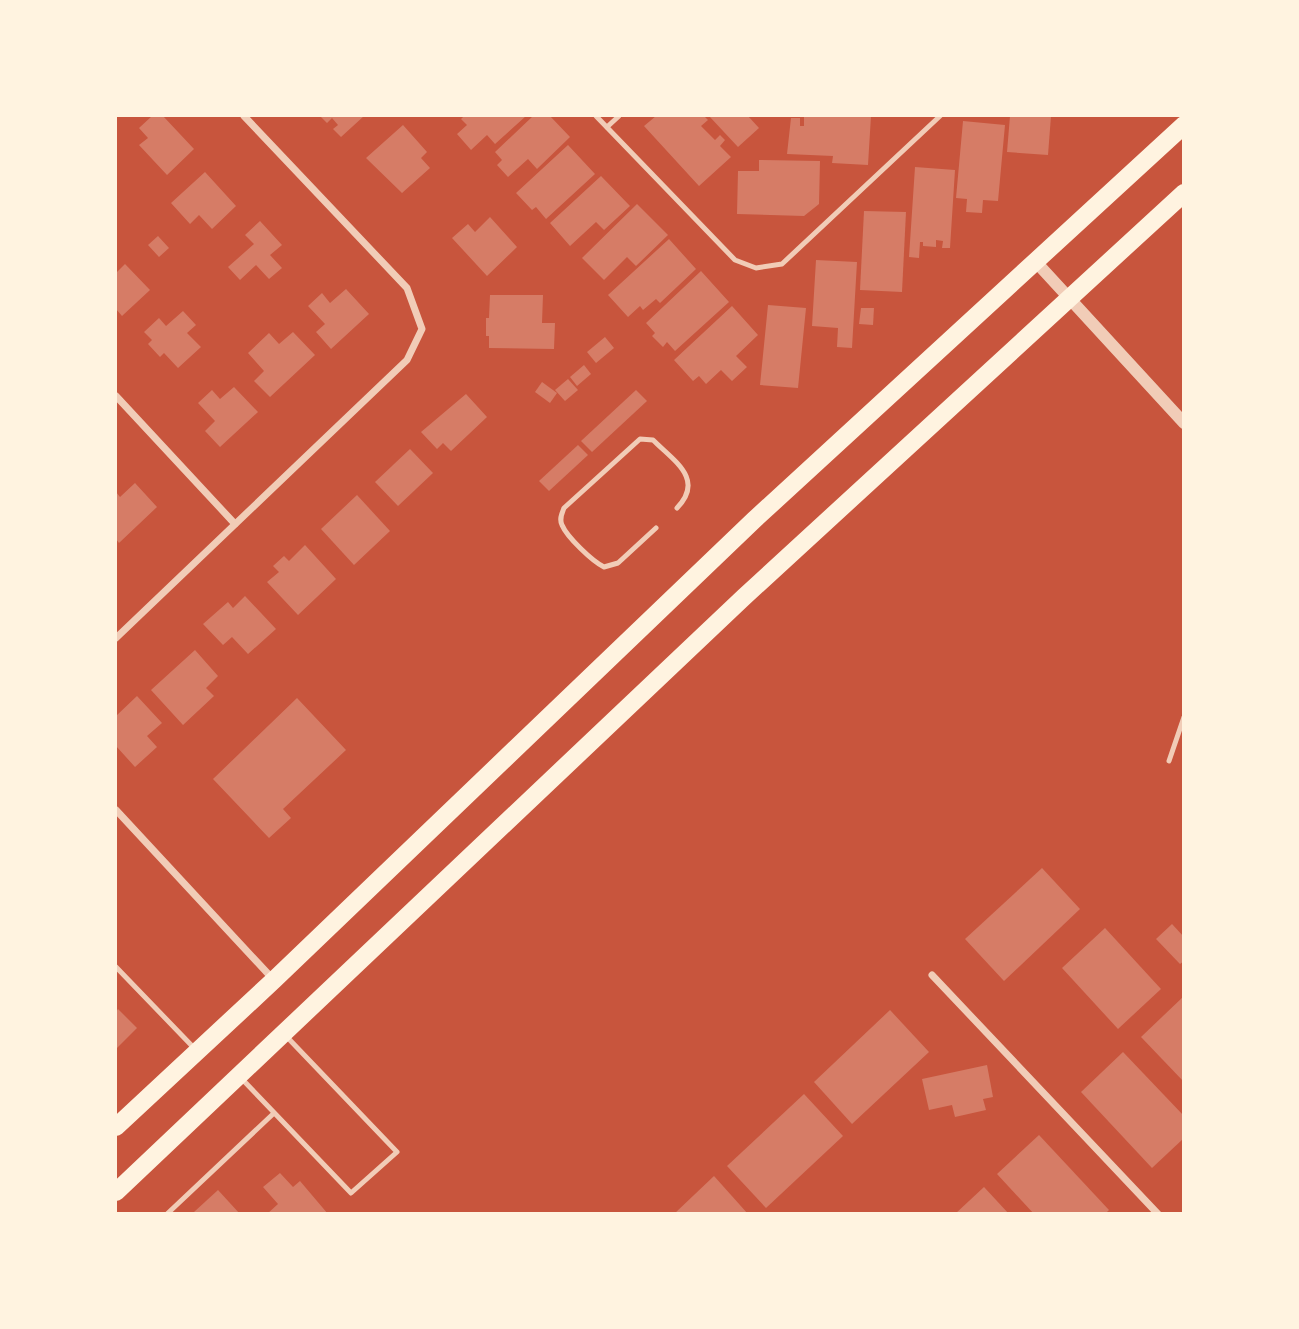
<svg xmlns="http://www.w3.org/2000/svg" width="1299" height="1329" font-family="'Fira Sans',sans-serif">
  <rect width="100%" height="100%" fill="#c8553d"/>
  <g fill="#d67c66">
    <polygon points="152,116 163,116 194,149 167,175 139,145 148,138 139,128"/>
    <polygon points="320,116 364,116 341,137 333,129 338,125 332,118 327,123"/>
    <polygon points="464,116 526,116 495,144 487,135 471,150 457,134 467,125 461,119"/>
    <polygon points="533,116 550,116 570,137 537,169 528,159 508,177 497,165 502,160 495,152"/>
    <polygon points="656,116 704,116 708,120 701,126 715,140 720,135 725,140 720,146 731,157 699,186 644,126"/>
    <polygon points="709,116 748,116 759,128 738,147"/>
    <polygon points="804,116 871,116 868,165 832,163 833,156 787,154 791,118 800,118 800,126 804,126"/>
    <polygon points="1010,116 1051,116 1048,155 1007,152"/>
    <polygon points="963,121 1005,125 998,201 983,200 982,213 966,212 967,199 956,198"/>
    <polygon points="403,125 427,152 421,158 430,168 402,193 366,158"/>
    <polygon points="568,145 595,174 546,219 536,207 532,210 516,193"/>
    <polygon points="759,160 820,161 819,204 804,216 737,214 738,171 759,171"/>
    <polygon points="915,167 955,170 950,248 942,248 943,241 936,240 936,247 923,246 923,242 920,242 919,258 909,257"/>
    <polygon points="205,172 236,206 212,229 199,215 190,224 171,203"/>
    <polygon points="601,176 630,206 604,230 596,222 570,246 550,223"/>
    <polygon points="637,204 668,235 636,266 627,257 604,280 582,258"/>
    <polygon points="864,211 906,212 902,292 860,290"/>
    <polygon points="490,217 517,247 487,276 452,238 468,224 475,232"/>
    <polygon points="260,221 282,245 270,255 282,268 269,279 256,265 240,280 228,267 254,244 245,235"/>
    <polygon points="158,236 169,248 159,257 148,245"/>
    <polygon points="669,239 696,269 660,303 656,299 643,310 640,306 628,317 608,295"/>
    <polygon points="816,260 857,262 852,348 837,347 838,328 812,326"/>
    <polygon points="125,264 150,290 122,316 116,309 116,273"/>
    <polygon points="701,271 729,302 675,351 667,342 663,347 652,336 655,333 646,323"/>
    <polygon points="346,289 369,314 331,349 316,332 325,324 308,306 322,293 330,303"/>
    <polygon points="490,295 543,295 542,323 555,323 554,349 489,348 489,336 486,336 486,318 489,318"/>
    <polygon points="768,305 806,308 798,388 760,385"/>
    <polygon points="732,306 758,335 736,356 747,367 732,381 721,370 706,384 699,376 693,381 674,360"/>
    <polygon points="861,308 874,308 873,325 859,324"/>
    <polygon points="183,311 196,325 187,333 201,347 178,368 164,353 160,357 148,344 152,340 144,332 159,318 166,326"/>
    <polygon points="293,332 315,355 270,397 254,381 264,371 248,353 269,333 279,344"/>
    <polygon points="605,337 614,348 596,363 587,352"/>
    <polygon points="584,365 591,374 577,386 570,377"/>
    <polygon points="568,379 578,390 565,401 555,390"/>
    <polygon points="542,382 557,393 550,403 535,392"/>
    <polygon points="234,387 258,412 220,447 205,431 215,421 198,403 212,390 220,399"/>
    <polygon points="636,390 647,401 592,452 581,441"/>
    <polygon points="466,394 487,417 451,451 443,443 437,449 421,432"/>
    <polygon points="578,445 588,455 549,491 539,481"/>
    <polygon points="410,449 433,473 398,506 375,482"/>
    <polygon points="135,483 157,507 119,543 116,539 116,492 120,497"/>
    <polygon points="357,495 390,531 354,565 321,529"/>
    <polygon points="305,545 336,579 298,615 267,582 279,572 273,566 284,556 289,561"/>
    <polygon points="245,596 276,629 248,654 232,637 223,645 203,624 228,602 233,608"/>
    <polygon points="195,650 218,676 206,688 214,696 183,725 151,690"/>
    <polygon points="137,696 162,723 147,736 157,747 135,767 116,746 116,716"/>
    <polygon points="297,698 346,750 283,809 291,818 269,838 213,779"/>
    <polygon points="1042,868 1080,909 1004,981 965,939"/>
    <polygon points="1172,924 1184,937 1184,961 1180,964 1156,939"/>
    <polygon points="1105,928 1161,989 1118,1029 1062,968"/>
    <polygon points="1184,996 1184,1082 1141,1037"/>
    <polygon points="118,1009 137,1028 116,1049 116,1012"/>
    <polygon points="890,1010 929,1052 852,1124 814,1082"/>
    <polygon points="1123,1052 1184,1116 1184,1138 1152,1168 1081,1092"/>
    <polygon points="987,1065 993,1097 983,1099 986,1110 955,1117 952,1105 929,1110 922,1079"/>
    <polygon points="804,1094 843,1136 766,1208 727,1166"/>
    <polygon points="1039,1135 1109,1210 1105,1214 1034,1214 997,1174"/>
    <polygon points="280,1173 293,1187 300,1181 328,1214 267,1214 278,1204 263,1187"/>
    <polygon points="714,1176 748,1214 674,1214"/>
    <polygon points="984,1187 1009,1214 955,1214"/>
    <polygon points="218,1190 240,1214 196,1214 194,1212"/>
  </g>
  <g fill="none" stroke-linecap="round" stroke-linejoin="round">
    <g stroke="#f1ccb7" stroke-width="5">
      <polyline points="596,116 735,260 756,268 782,264 940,116"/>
      <polyline points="607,127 619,116"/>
      <path d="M 656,528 L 618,563 L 604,567 C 592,561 567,537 562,525 C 559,519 562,513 564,508 L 640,439 L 653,440 C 674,461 705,479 677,508"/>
      <polyline points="1169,761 1184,717"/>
      <polyline points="116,967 195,1049"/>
      <polyline points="241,1078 351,1193 397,1152 286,1036"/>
      <polyline points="167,1214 273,1114"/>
    </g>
    <g stroke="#f1ccb7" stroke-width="7">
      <polyline points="116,396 235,524"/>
      <polyline points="116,638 407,360 422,329 407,288 244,116"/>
      <polyline points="116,810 272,978"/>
      <polyline points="932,975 1158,1214"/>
    </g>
    <polyline stroke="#f1ccb7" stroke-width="12" points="1036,262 1184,423"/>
    <g stroke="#fff3e0" stroke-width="18">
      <polyline points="116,1127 274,980 754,520 1184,125"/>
      <polyline points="116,1192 744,597 1184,193"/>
    </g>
  </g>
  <rect width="1299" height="1329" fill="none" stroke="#fff3e0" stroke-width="234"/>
</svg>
